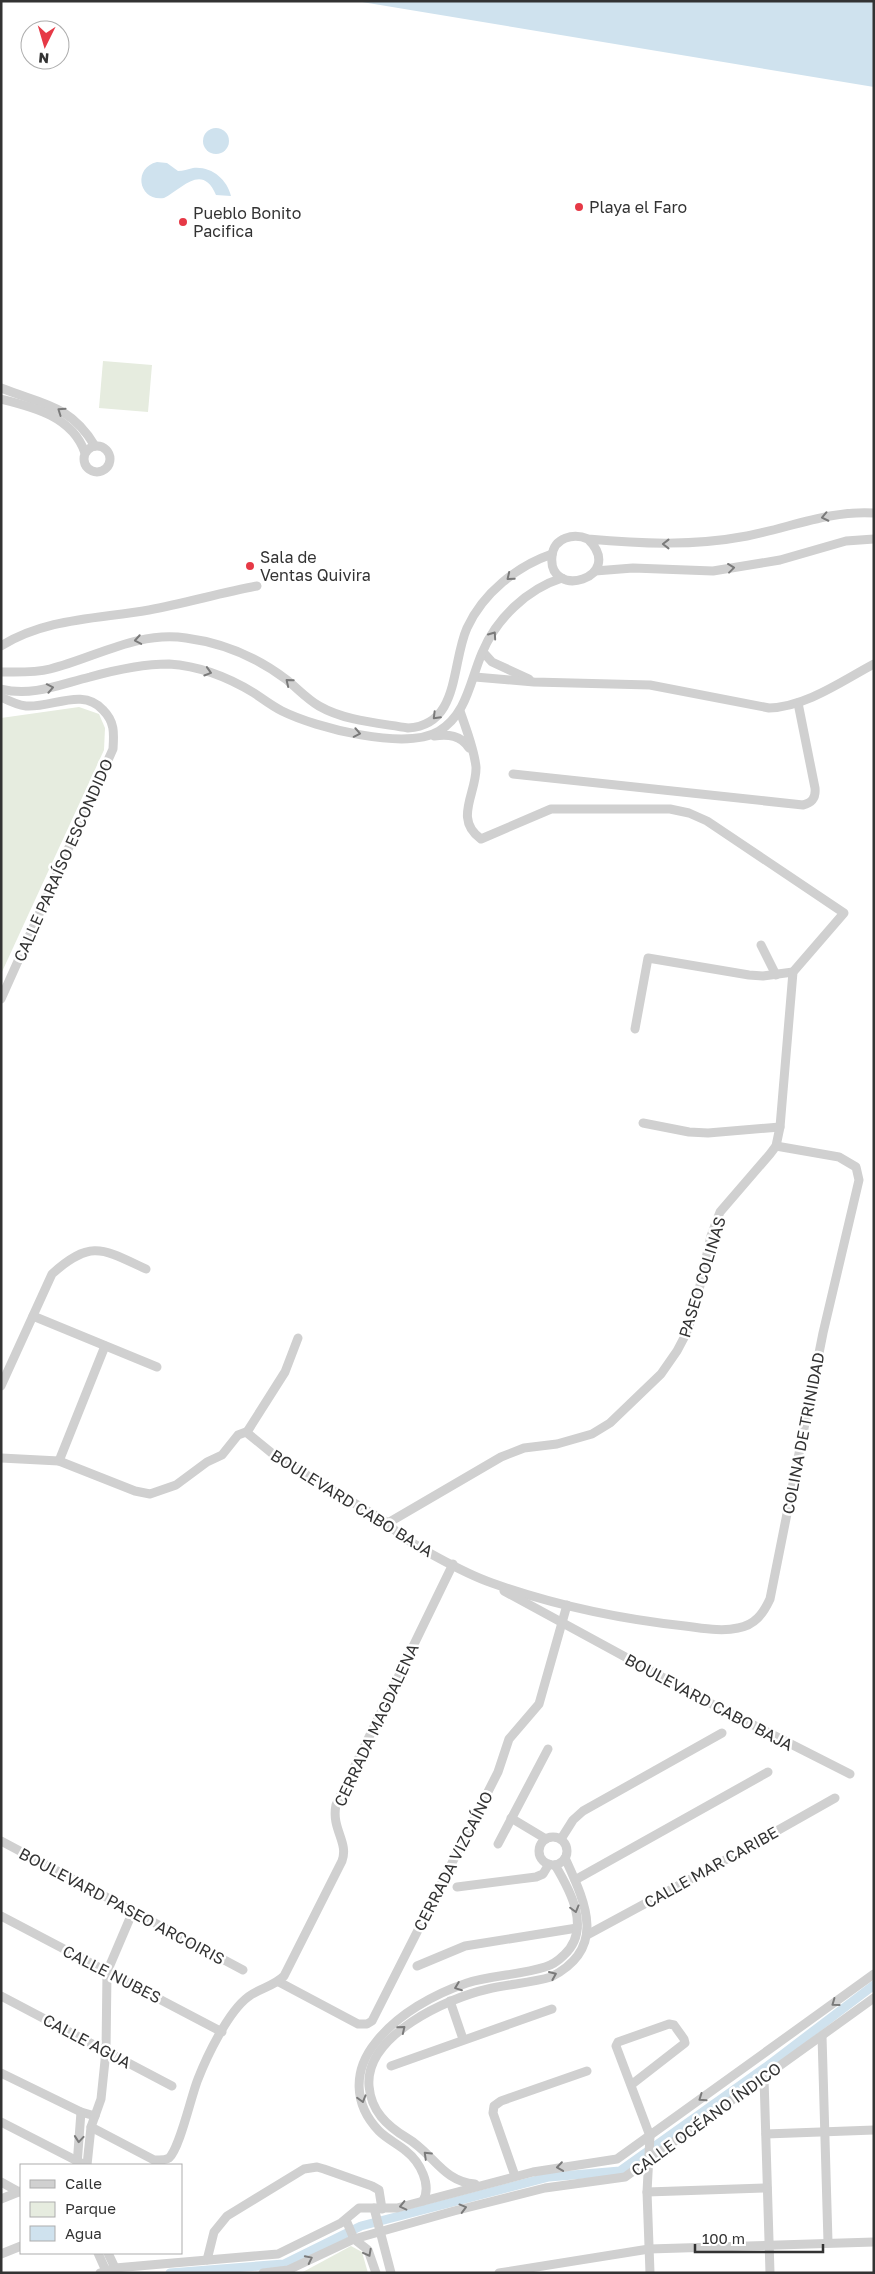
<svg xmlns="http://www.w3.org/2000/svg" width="875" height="2274" font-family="'Golos Text',sans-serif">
  <rect width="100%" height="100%" fill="#fff"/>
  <g fill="#e6ecdf">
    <polygon points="103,361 152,365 148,412 99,408"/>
    <polygon points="79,707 99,714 105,728 104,750 1,974 1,718"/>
    <polygon points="351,2246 362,2252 368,2273 301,2273"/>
  </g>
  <g fill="#cfe2ee">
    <polygon points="356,1 874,1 874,87"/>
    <circle cx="216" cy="141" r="13"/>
    <path d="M 157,162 L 167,163 L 178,171 C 183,171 188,169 193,168 C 211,166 227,179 231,196 L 216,195 C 202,162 181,190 164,198 C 139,202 132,168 157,162 Z"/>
  </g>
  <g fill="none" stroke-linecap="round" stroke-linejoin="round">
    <polyline stroke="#cfe2ee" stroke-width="9" points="170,2273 284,2264 361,2226 549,2177 620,2171 766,2067 874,1985"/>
    <g stroke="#d0d0d0" stroke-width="9">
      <path d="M 1,388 C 41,404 70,404 95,446"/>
      <path d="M 1,399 C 34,407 73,417 85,453"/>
      <circle cx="97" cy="459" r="13"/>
      <path d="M 588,539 C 627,578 547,601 552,556 C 554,537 574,533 588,539 C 642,544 694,546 747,536 C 789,528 830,510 874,513"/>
      <polyline points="595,571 633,568 713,571 780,560 846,541 874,539"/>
      <path d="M 1,646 C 46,618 98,619 149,610 C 185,603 221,593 257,586"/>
      <polyline points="483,652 492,662 529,679"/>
      <path d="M 1,672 C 18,672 34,673 50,669 C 97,657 137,631 186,638 C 224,643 257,657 287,680 C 298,689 307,699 319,706 C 345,721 379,723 408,728 C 460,725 451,664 467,628 C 483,593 517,566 552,554"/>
      <path d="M 475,677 L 534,682 L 650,685 L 769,708 C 806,707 842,681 874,664"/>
      <path d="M 1,689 C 32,697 61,684 90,677 C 115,670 142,664 169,664 C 199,666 228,677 254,693 C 263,699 272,706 282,711 C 316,728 406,751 439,731 C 467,714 470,681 482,653 C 496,619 527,589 562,578"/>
      <path d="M 1,697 C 9,701 17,705 26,706 C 52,708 83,687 103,710 C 115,722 114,733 113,749 L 1,999"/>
      <path d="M 434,736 C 448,734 461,735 469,748"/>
      <path d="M 513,774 L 803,805 C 812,803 816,798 815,788 L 798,703"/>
      <polyline points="761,945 776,975"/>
      <polyline points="635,1029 648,958 749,975 763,976 793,972"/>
      <polyline points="643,1123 689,1132 708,1133 780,1127"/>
      <polyline points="33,1316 157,1367"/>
      <path d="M 1,1386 L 52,1274 C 91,1239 103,1249 146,1269"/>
      <polyline points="247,1432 285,1372 298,1338"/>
      <path d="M 1,1458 L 59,1461 L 135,1491 L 150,1494 L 176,1485 L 207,1462 L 222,1455 L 238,1435 L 246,1432 L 279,1459 L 388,1523 C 401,1541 469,1575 492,1583 C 554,1605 620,1619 685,1626 C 702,1628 721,1632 738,1628 C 755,1625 763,1614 770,1599 L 823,1333 L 859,1180 L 856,1167 L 839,1157 L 776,1146"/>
      <polyline points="59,1461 105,1346"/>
      <path d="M 388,1523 L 501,1457 L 524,1448 L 557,1444 L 592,1434 L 610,1423 L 661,1374 L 677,1351 L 686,1334 L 695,1308 L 711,1236 L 720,1212 L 770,1154 L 776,1146 L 780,1127 L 793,972 L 844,913 L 707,821 L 689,813 L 670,809 L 551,809 L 481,839 C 453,819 477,793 476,767 C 474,748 466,729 460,711"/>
      <polyline points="504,1591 708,1702 850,1774"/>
      <polyline points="511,1818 546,1839"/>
      <circle cx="553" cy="1851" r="14"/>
      <polyline points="561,1839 573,1820 583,1811 722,1733"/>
      <polyline points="1,1841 243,1970"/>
      <polyline points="498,1844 548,1749"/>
      <polyline points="575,1880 768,1772"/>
      <polyline points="457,1887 536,1877 543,1874 549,1864"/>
      <polyline points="1,1916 222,2032"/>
      <polyline points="587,1935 711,1868 835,1798"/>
      <polyline points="417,1966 465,1946 577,1928"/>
      <polyline points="279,1982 358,2024 367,2024 372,2021 498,1772 509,1739 539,1704 567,1605"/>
      <polyline points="1,1996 172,2086"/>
      <polyline points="450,2001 463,2039"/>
      <polyline points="822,2036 828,2242"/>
      <polyline points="391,2066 552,2009"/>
      <polyline points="1,2073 81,2112 95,2116"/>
      <polyline points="764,2078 770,2273"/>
      <polyline points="631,2085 685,2043 684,2039 674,2025 669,2024 618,2042 616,2046 650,2136 647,2192 650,2273"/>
      <polyline points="1,2122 85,2165"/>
      <path d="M 91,2127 L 154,2160 C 159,2160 164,2161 169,2158 C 180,2148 191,2096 198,2079 C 207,2056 228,2012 248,1997 C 259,1988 273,1987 284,1976 L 342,1861 C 349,1842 331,1829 336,1805 L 453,1564"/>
      <polyline points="766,2134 874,2130"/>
      <polyline points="77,2165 81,2112"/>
      <polyline points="87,2165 91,2127 101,2099 106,2051 107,1972 133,1911"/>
      <polyline points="515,2176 493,2113 494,2106 501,2101 587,2071"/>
      <polyline points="1,2182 19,2192"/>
      <path d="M 475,2184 C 443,2182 433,2153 407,2138 C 387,2126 371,2111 369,2086 C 365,2035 448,1998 488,1989 C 509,1984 531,1983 551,1977 C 608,1948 585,1902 565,1858"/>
      <polyline points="647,2192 767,2188"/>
      <polyline points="1,2199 21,2191"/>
      <path d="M 423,2201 C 432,2185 420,2162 406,2151 C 398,2144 387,2139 379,2131 C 353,2104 353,2070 376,2042 C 398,2014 434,1994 467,1983 C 493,1975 520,1975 545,1967 C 552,1965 559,1960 564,1955 C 592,1929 570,1890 555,1865"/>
      <polyline points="374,2208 391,2273"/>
      <polyline points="346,2220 354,2239 368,2250 376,2273"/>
      <polyline points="98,2253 106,2271"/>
      <polyline points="108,2253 115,2268"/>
      <polyline points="1,2254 21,2246"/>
      <polyline points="207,2260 214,2232 227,2216 304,2169 317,2167 324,2169 372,2186 379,2190 382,2209"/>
      <polyline points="100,2273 115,2268 278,2254 341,2223 359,2208 397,2208 533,2172 617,2159 874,1974"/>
      <polyline points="263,2273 288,2270 354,2239 454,2211 545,2188 625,2177 874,1998"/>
      <polyline points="499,2273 649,2249 874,2242"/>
    </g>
  </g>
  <defs><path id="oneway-chevron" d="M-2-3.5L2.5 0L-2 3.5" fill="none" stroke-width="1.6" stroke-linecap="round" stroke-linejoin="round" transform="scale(1.25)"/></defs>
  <g stroke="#7a7a7a">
    <use href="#oneway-chevron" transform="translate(61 411) rotate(-145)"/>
    <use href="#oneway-chevron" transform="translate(825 517) rotate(168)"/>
    <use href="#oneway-chevron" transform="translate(666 544) rotate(180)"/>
    <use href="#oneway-chevron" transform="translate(731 568) rotate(-7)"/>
    <use href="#oneway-chevron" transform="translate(510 577) rotate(141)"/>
    <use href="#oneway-chevron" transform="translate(493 635) rotate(-55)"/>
    <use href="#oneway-chevron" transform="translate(138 640) rotate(170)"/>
    <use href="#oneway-chevron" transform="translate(208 672) rotate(17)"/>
    <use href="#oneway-chevron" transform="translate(289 682) rotate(-141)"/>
    <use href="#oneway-chevron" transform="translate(50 688) rotate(-11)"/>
    <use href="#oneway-chevron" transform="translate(436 716) rotate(135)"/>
    <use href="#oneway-chevron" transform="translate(357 733) rotate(11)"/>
    <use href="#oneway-chevron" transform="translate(575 1909) rotate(75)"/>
    <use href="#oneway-chevron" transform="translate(553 1975) rotate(-23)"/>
    <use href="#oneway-chevron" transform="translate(458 1987) rotate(159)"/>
    <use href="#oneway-chevron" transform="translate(835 2003) rotate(144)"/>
    <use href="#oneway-chevron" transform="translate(402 2029) rotate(-39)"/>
    <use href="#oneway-chevron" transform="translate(702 2098) rotate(145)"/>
    <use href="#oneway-chevron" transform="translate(362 2099) rotate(74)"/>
    <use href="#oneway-chevron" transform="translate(79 2139) rotate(95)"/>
    <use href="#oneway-chevron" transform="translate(427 2155) rotate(-136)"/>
    <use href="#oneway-chevron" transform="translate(560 2167) rotate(172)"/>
    <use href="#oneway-chevron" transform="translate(403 2206) rotate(167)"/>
    <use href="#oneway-chevron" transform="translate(463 2208) rotate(-15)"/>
    <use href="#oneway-chevron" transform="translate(368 2253) rotate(62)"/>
    <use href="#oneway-chevron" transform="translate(309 2259) rotate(-26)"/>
  </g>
  <g fill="#e63946" stroke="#fff" stroke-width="2">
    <circle cx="579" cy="207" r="5"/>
    <circle cx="183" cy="222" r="5"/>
    <circle cx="250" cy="566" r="5"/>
  </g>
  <g text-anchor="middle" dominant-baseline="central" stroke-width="5" stroke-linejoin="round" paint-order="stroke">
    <g font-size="16" fill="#333" stroke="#fff" text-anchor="start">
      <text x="589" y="207">Playa el Faro</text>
      <text x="193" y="213">Pueblo Bonito<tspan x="193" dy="18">Pacifica</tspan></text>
      <text x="260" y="557">Sala de<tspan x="260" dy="18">Ventas Quivira</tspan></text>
    </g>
    <g font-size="16" fill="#333" stroke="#fff">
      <text transform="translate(63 860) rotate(-66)">CALLE PARAÍSO ESCONDIDO</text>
      <text transform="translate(702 1277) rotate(-73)">PASEO COLINAS</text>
      <text transform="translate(803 1433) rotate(-79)">COLINA DE TRINIDAD</text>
      <text transform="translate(352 1503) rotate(32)">BOULEVARD CABO BAJA</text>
      <text transform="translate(709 1702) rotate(28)">BOULEVARD CABO BAJA</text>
      <text transform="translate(376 1725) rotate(-65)">CERRADA MAGDALENA</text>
      <text transform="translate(453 1861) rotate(-63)">CERRADA VIZCAÍNO</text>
      <text transform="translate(711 1867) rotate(-29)">CALLE MAR CARIBE</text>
      <text transform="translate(122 1906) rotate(28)">BOULEVARD PASEO ARCOIRIS</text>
      <text transform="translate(112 1974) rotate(27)">CALLE NUBES</text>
      <text transform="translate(87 2041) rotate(28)">CALLE AGUA</text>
      <text transform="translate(706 2119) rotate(-36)">CALLE OCÉANO ÍNDICO</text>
    </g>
  </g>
  <rect width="875" height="2274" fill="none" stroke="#333333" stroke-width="5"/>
  <rect x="20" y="2164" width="162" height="90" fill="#ffffff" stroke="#adadad"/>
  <rect x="30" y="2180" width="25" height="8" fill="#d0d0d0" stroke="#adadad"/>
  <text x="65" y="2189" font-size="15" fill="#333333">Calle</text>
  <rect x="30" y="2202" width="25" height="15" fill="#e6ecdf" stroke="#adadad"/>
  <text x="65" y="2214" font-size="15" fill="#333333">Parque</text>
  <rect x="30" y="2226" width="25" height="15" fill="#cfe2ee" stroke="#adadad"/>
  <text x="65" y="2239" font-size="15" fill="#333333">Agua</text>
  <g transform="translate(45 45) rotate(185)"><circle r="24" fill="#ffffff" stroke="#adadad"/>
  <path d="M0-4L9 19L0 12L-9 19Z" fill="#e63946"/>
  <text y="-8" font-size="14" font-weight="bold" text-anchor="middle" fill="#333333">N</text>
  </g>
  <path d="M695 2244v8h128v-8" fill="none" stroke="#333333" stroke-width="2.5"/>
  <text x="702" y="2244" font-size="15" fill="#333333" stroke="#ffffff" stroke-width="4" paint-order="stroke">100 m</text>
</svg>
